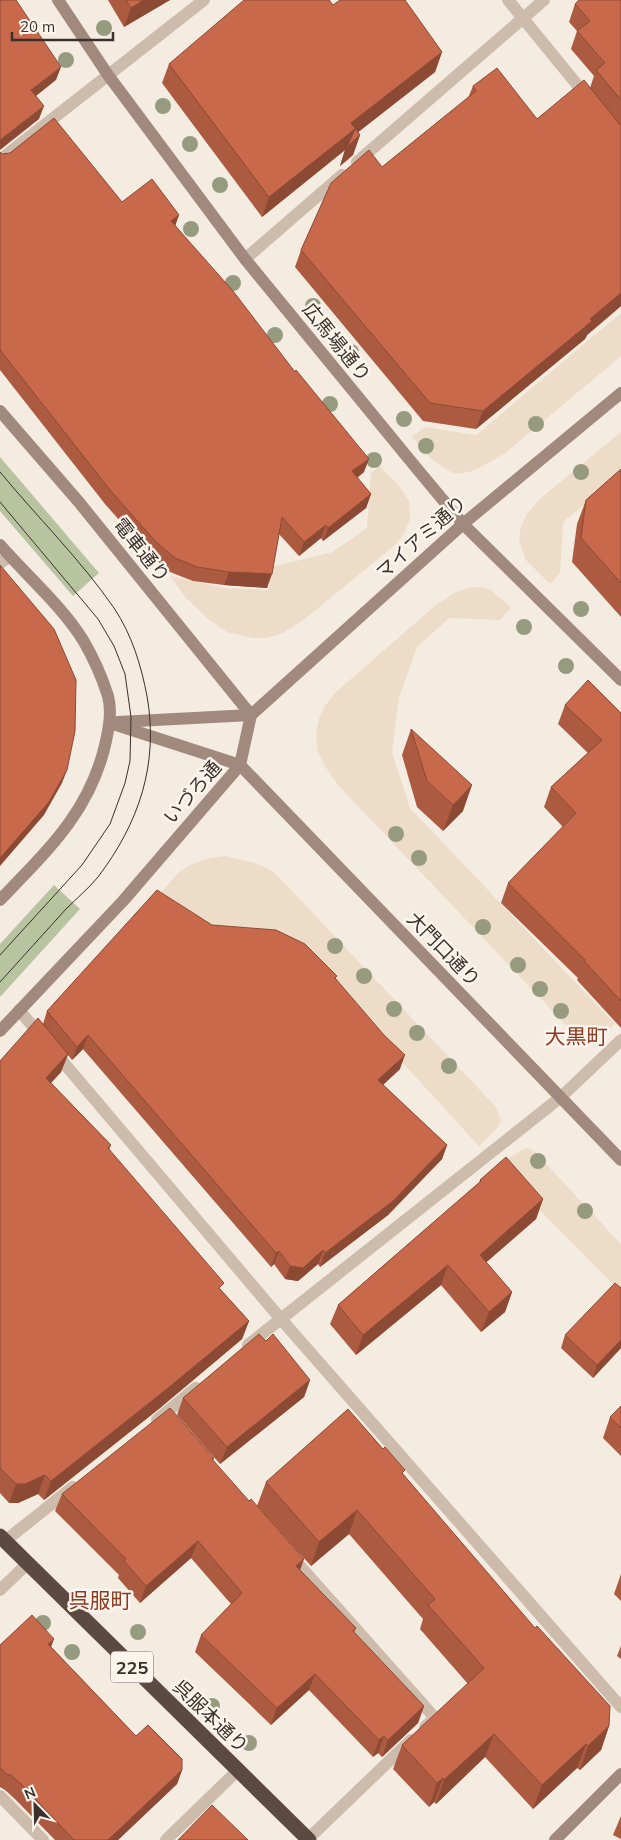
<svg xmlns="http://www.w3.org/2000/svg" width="621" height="1840" font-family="Mulish,'Noto Sans JP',sans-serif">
  <rect width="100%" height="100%" fill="#f4ebe1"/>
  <g fill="#b8c4a0">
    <polygon points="0,457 99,573 73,596 0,511"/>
    <polygon points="54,885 80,909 0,997 0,944"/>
  </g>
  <g fill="#ecdcc8">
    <polygon points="621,313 621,356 504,454 481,467 469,472 454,474 431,459 412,437 425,427 476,435"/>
    <polygon points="621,432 621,474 563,522 560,573 550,584 526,560 519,540 521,526 527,514 541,498"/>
    <polygon points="380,466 400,487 409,501 410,519 403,535 395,545 302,621 283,633 267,638 253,638 227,632 208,619 186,598 170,576 224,588 268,590 272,567 333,552 367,528 371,473"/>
    <polygon points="480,587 491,590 511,608 500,620 449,618 417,647 399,697 392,753 410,808 615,1024 592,1044 583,1043 338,785 325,766 317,750 316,733 319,719 324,707 335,693 437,604 454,593 468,588"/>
    <polygon points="225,856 255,863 274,872 495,1106 501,1120 498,1127 479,1146 303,954 224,934 152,903 179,872 192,864 210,858"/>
    <polygon points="526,1148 534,1151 621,1244 621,1292 498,1168 510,1157"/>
  </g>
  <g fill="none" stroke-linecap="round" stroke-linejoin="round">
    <g stroke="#cdbbac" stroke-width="12">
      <polyline points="508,0 588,98"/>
      <polyline points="0,160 204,0"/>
      <polyline points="357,162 544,0"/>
      <polyline points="245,259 342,175"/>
      <polyline points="0,563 10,556"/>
      <polyline points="19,1010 280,1318 621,1707"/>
      <polyline points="248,1345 561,1097 621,1040"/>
      <polyline points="157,1420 196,1388"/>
      <polyline points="5,1541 73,1487"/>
      <polyline points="291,1556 435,1718 425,1727"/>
      <polyline points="0,1590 27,1564"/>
      <polyline points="0,1796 43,1840"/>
      <polyline points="308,1839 411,1740"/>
      <polyline points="166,1840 238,1770"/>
    </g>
    <g stroke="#a18a7d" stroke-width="12">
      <polyline points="58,0 108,75 245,259 418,470 463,524 621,680"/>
      <polyline points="0,411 78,501 251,715"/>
      <path d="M 0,545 C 27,576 61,605 83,640 C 93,657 102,677 108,696 C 112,711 109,727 106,741 C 91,811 47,851 0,900"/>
      <polyline points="251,715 463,524 621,393"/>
      <polyline points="118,722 251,715"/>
      <polyline points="110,723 240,765 621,1160"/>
      <polyline points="0,1031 123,901 240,765 251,715"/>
      <polyline points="555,1840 621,1774"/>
    </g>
    <polyline stroke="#5c4a42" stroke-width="15" points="0,1536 309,1840"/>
    <g stroke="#3b302b" stroke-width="1">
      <path d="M 0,472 C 38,518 81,560 114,608 C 132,635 141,665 147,696 C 159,764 139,823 98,877 C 89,888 77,898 66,909 C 44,933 22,958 0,982"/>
      <polyline points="0,502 98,619 114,646 125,674 131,717 130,761 125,783 110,824 82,865 0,955"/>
    </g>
  </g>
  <g fill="#969b7f">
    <circle cx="104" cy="28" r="8"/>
    <circle cx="66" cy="60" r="8"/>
    <circle cx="163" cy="106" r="8"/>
    <circle cx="190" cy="144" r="8"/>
    <circle cx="220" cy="185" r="8"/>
    <circle cx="191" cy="229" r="8"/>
    <circle cx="233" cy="283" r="8"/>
    <circle cx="313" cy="306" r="8"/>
    <circle cx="275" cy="335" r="8"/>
    <circle cx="351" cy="352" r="8"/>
    <circle cx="330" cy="404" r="8"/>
    <circle cx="404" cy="419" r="8"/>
    <circle cx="536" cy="424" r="8"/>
    <circle cx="426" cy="446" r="8"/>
    <circle cx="374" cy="460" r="8"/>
    <circle cx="581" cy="472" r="8"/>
    <circle cx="581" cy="609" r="8"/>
    <circle cx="524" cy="627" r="8"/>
    <circle cx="566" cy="666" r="8"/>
    <circle cx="396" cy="834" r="8"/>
    <circle cx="419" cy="858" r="8"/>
    <circle cx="483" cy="927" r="8"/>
    <circle cx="335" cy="946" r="8"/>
    <circle cx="518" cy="965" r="8"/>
    <circle cx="364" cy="976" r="8"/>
    <circle cx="540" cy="989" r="8"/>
    <circle cx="394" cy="1009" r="8"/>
    <circle cx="561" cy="1011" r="8"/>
    <circle cx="417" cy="1033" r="8"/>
    <circle cx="449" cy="1066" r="8"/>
    <circle cx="538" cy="1161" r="8"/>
    <circle cx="585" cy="1211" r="8"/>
    <circle cx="43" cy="1623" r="8"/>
    <circle cx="138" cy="1632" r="8"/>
    <circle cx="72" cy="1652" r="8"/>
    <circle cx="212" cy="1706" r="8"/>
    <circle cx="249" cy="1743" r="8"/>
  </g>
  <g fill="#ac5a40">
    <polygon points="108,0 170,0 124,27"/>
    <polygon points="621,0 621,306 587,335 585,339 476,429 423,421 295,267 301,250 382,167 468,98 473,86 537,119 590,88 594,76 571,49 577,31 569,22 575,4"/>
    <polygon points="333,5 442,52 435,72 358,132 360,135 353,155 340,166 345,150 262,217 162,83 169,64"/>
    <polygon points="0,152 2,154 122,202 179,215 175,225 364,472 357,478 371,494 366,508 323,541 321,538 299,556 279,534 267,588 224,585 193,581 170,572 150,555 105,504 0,370"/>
    <polygon points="621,469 621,617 572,562 577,524 586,500"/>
    <polygon points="565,705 621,713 621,1028 577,980 578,978 501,903 508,883 563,827 544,807 551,787 588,753 558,724"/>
    <polygon points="411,729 463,811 443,831 417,807 402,755"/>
    <polygon points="212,925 336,979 400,1069 383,1085 447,1145 442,1159 388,1215 320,1267 318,1264 298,1281 285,1279 274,1264 271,1267 83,1049 72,1060 68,1055 61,1072 51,1083 111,1145 109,1150 221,1290 249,1321 242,1339 160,1408 44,1500 38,1494 18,1503 9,1503 0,1493 0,1061 43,1024 47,1011"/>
    <polygon points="480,1180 543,1199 536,1219 486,1262 512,1292 505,1312 481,1332 441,1285 356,1355 330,1324 338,1305 479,1183"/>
    <polygon points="621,1288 621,1348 593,1378 561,1348 565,1335"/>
    <polygon points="266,1341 310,1380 304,1397 220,1464 177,1415 183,1398"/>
    <polygon points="621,1406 621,1456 603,1438 610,1417"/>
    <polygon points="214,1458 213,1461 300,1570 356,1628 354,1633 424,1706 418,1723 382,1757 378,1753 373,1757 309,1690 271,1725 195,1652 201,1635 231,1604 191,1558 140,1603 118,1578 119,1575 55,1511 62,1494"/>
    <polygon points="403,1474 609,1726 601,1750 580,1770 577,1768 533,1809 485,1757 436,1804 434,1802 429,1807 393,1769 402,1745 468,1684 420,1629 423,1619 349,1534 311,1566 257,1506 266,1482"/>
    <polygon points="621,1574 621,1601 614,1594"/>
    <polygon points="0,1645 51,1647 136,1736 182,1770 177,1784 118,1840 55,1840 15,1799 5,1790 0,1787"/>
    <polygon points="621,1646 621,1659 617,1656"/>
    <polygon points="621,1816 621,1839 613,1835"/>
  </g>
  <g fill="#8c4a34">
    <polygon points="144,0 170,0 124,27 131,8"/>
    <polygon points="442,52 435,72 352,137 360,135 353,155 340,166 345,150 262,217 269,197 351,123"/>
    <polygon points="61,67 56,80 26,104 31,90"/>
    <polygon points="44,106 39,119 0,150 0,140"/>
    <polygon points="179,215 174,229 171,221"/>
    <polygon points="621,293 621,306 587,335 585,339 476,429 483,411"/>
    <polygon points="369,459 364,472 347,485 352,471"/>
    <polygon points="371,494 366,508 323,541 328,528"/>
    <polygon points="326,525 321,538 299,556 304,542"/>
    <polygon points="229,572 272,574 267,588 224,585"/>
    <polygon points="67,770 62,783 44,815 0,866 0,858"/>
    <polygon points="472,785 463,811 443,831 453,805"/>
    <polygon points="88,1035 83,1049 72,1060 77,1047"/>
    <polygon points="68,1054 61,1072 39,1096 46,1078"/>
    <polygon points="405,1055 400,1069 373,1094 378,1080"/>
    <polygon points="447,1145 442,1159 388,1215 320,1267 325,1253"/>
    <polygon points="543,1199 536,1219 473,1274 480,1255"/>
    <polygon points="323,1250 318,1264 298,1281 285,1279 290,1266"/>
    <polygon points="279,1251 274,1264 271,1267 276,1253"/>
    <polygon points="448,1265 441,1285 356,1355 363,1335"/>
    <polygon points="512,1292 505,1312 481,1332 489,1312"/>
    <polygon points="249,1321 242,1339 160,1408 44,1500 51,1481"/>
    <polygon points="621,1340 621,1348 593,1378 597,1365"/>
    <polygon points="310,1380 304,1397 220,1464 227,1447"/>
    <polygon points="45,1475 38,1494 18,1503 9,1503 16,1484"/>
    <polygon points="357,1510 349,1534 311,1566 319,1542"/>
    <polygon points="198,1541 191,1558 140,1603 146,1586"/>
    <polygon points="304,1559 298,1576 296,1566"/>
    <polygon points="54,1639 49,1653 48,1644"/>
    <polygon points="315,1674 309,1690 271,1725 277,1708"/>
    <polygon points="424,1706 418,1723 382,1757 388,1740"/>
    <polygon points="609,1726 601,1750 580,1770 588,1746"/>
    <polygon points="494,1734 485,1757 436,1804 444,1780"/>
    <polygon points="384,1736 378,1753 373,1757 379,1740"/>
    <polygon points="586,1744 577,1768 533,1809 542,1785"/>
    <polygon points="182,1770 177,1784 118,1840 108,1840"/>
    <polygon points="443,1778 434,1802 429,1807 437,1783"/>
  </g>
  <g fill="#c8694b" stroke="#8c4a34">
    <polygon points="0,0 16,0 61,67 31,90 44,106 0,140"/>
    <polygon points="126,0 144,0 131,8"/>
    <polygon points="244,0 329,0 333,5 340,0 405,0 442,52 351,123 360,135 347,147 355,129 269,197 169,64"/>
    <polygon points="579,0 621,0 621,100 596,70 605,63 577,31 590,21 575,4"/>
    <polygon points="497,68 537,119 584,80 621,126 621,293 590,319 592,321 483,411 430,403 301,250 331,183 369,150 382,167 476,91 473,86"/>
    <polygon points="54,118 122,202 152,179 179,215 171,221 233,291 295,372 296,370 369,459 352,471 371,494 328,528 326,525 304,542 282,517 272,574 229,572 197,567 175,558 155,541 110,490 0,350 0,152 2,154 10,153"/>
    <polygon points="621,469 621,583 581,538 586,500"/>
    <polygon points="0,565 54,629 76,680 75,731 67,770 49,802 0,858"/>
    <polygon points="588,680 621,713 621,1001 584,961 585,960 508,883 576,813 551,787 602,740 565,705"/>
    <polygon points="411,729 472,785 453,805 427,781"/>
    <polygon points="157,890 212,925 276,930 305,944 337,976 335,978 384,1035 405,1055 378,1080 447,1145 393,1201 325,1253 323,1250 303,1268 290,1266 279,1251 276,1253 88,1035 77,1047 47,1011"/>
    <polygon points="38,1018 68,1054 46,1078 111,1145 108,1148 224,1283 219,1288 249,1321 167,1389 51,1481 45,1475 25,1484 16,1484 0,1468 0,1061"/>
    <polygon points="506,1157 543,1199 480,1255 512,1292 489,1312 448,1265 363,1335 338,1305 481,1181 480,1180"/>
    <polygon points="615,1283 621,1288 621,1340 597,1365 565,1335"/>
    <polygon points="259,1334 266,1341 273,1334 310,1380 227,1447 183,1398"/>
    <polygon points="621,1406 621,1428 610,1417"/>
    <polygon points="170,1408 214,1458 212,1459 249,1501 251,1499 304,1559 296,1566 356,1628 353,1631 424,1706 388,1740 384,1736 379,1740 315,1674 277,1708 201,1635 242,1593 198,1541 146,1586 124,1561 126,1559 62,1494"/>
    <polygon points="348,1409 383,1449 385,1447 405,1470 402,1473 535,1628 537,1626 610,1706 609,1726 588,1746 586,1744 542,1785 494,1734 444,1780 443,1778 437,1783 402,1745 484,1668 428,1605 435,1599 357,1510 319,1542 266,1482"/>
    <polygon points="32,1615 54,1639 48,1644 136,1736 148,1725 182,1759 182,1770 108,1840 74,1840 21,1784 11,1775 6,1774 0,1767 0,1645"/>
    <polygon points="212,1805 248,1840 178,1840"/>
  </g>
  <g text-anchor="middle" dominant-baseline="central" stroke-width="5" stroke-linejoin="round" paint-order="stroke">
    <rect fill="#fbf5ee" stroke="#756b66" stroke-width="1" x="111" y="1651.5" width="42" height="31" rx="4"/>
    <g font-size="18" font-weight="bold" fill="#3b302b">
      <text x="132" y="1667">225</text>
    </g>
    <g font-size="19" fill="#3b302b" stroke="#fbf5ee">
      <text transform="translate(337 342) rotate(51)">広馬場通り</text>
      <text transform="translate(421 537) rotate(-42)">マイアミ通り</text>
      <text transform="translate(142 550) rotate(51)">電車通り</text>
      <text transform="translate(192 792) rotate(-49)">いづろ通</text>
      <text transform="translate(444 949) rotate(46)">大門口通り</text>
      <text transform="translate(211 1716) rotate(44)">呉服本通り</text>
    </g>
    <g font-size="21" fill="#8c3b22" stroke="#fbf5ee">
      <text x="576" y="1036">大黒町</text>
      <text x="100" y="1600">呉服町</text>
    </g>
  </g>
  <g transform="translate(35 1805) rotate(337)" stroke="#fbf5ee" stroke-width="4" paint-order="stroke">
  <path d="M0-4L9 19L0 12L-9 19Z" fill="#3b302b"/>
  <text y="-8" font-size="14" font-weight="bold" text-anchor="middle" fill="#3b302b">N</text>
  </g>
  <path d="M12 32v8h101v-8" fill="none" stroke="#3b302b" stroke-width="2.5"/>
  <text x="20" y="32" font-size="15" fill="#3b302b" stroke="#fbf5ee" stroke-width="4" paint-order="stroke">20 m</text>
</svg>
